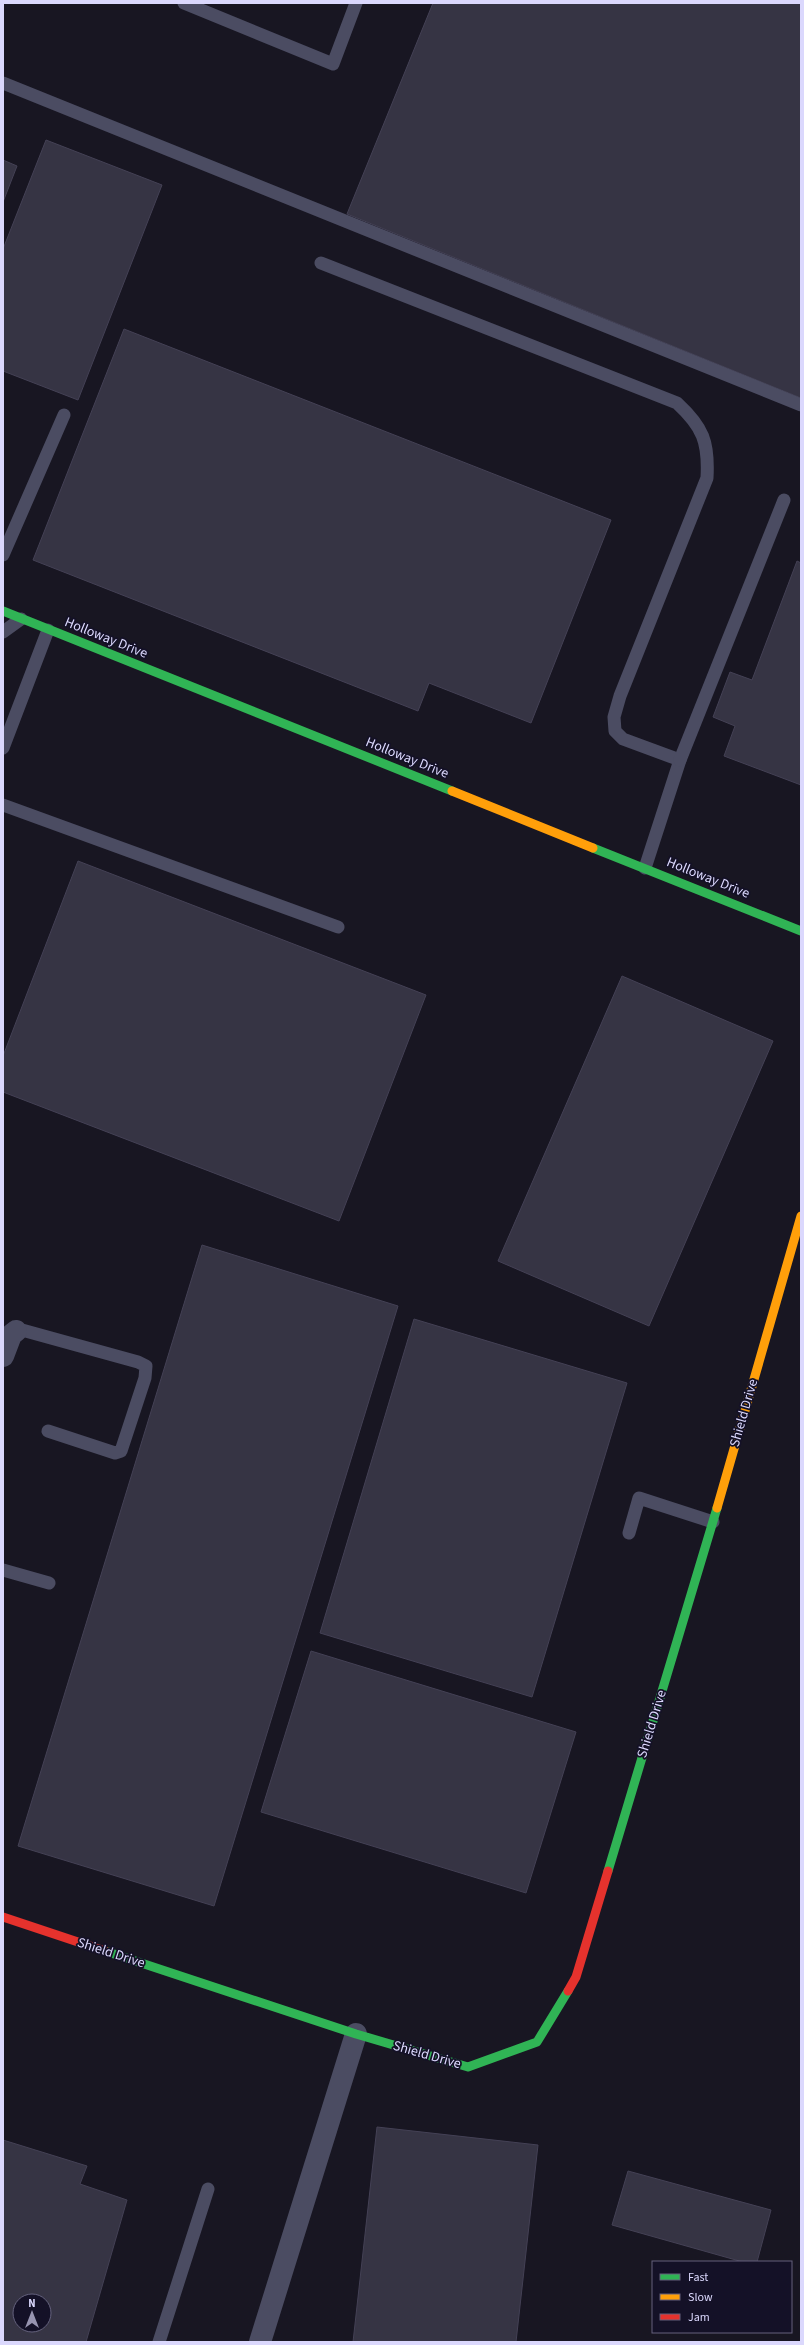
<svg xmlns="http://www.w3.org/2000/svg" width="804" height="2345" font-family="'Source Sans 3',sans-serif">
  <rect width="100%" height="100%" fill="#181622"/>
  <g fill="#363444" stroke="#444155" fill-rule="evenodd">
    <polygon points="433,3 801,3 801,398 347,214"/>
    <polygon points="46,140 162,185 78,400 3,371 3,249"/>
    <polygon points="3,160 17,166 3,202"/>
    <polygon points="124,329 611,520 531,723 429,683 418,711 33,560"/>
    <polygon points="797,561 801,563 801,785 724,756 735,726 713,717 730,672 752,680"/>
    <polygon points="78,861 426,995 339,1221 3,1092 3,1056"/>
    <polygon points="622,976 773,1041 649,1326 498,1261"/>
    <polygon points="202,1245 398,1306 214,1906 18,1846"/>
    <polygon points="414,1319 627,1383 532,1697 320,1633"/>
    <polygon points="311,1651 576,1732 526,1893 261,1812"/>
    <polygon points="377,2127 538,2145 516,2342 353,2342"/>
    <path d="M 3,2140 L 87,2166 L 80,2184 L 127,2200 L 86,2342 L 3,2342 ZM 20,2301 L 44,2301 L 44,2325 L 20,2325 Z"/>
    <polygon points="628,2171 771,2210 757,2262 743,2262 612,2225"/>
  </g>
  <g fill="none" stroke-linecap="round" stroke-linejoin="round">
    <g stroke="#4b4c62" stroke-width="13">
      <polyline points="184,3 333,64 356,3"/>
      <polyline points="3,83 801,405"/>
      <path d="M 321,263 L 677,403 C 703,427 709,442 707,478 L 620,696 L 614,717 L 615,731 L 623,739 L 680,760 L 645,868"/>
      <polyline points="3,555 64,415"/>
      <polyline points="3,632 21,619"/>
      <polyline points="3,748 48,630"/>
      <polyline points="680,760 784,500"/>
      <polyline points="3,805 338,927"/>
      <polyline points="16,1331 22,1330 138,1362 146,1366 145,1378 121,1451 115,1453 48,1431"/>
      <polyline points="629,1533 639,1498 713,1522"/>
      <polyline points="3,1570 49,1583"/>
      <polyline points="159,2342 208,2189"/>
    </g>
    <g stroke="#4b4c62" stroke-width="22">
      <polyline points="3,1356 11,1335 16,1331"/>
      <polyline points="260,2342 356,2034"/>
    </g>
    <g stroke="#30b455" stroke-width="9">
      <polyline points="3,611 452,791"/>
      <polyline points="593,848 801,931"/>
      <polyline points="608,1871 717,1508"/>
      <polyline points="105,1951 356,2034 468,2067 537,2042 568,1991"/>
    </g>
    <g stroke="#ff9f0a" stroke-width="9">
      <polyline points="452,791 593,848"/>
      <polyline points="717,1508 801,1216"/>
    </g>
    <g stroke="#e5322d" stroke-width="9">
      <polyline points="3,1917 105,1951"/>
      <polyline points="568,1991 576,1977 608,1871"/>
    </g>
  </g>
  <g text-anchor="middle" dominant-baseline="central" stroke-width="3.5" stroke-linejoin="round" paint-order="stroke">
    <g font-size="14" fill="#dbd8fd" stroke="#141127">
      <text transform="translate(106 638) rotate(22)">Holloway Drive</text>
      <text transform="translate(407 758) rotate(22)">Holloway Drive</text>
      <text transform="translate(708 878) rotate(22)">Holloway Drive</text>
      <text transform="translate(744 1413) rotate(-74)">Shield Drive</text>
      <text transform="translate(652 1724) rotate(-73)">Shield Drive</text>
      <text transform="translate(111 1953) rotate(18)">Shield Drive</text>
      <text transform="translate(427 2055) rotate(16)">Shield Drive</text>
    </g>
  </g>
  <rect width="804" height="2345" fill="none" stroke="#dbd8fd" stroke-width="8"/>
  <rect x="652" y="2261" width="140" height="72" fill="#141127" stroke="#64617d"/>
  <rect x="660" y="2274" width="20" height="6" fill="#30b455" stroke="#64617d"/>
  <text x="688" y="2281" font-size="12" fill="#dbd8fd">Fast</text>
  <rect x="660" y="2294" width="20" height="6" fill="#ff9f0a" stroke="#64617d"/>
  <text x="688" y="2301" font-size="12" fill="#dbd8fd">Slow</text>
  <rect x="660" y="2314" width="20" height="6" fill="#e5322d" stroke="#64617d"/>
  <text x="688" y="2321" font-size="12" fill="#dbd8fd">Jam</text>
  <g transform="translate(32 2313)"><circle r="19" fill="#141127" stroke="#64617d"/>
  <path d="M0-3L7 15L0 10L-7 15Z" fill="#9794b0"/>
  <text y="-6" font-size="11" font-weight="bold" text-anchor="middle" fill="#dbd8fd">N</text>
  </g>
</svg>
